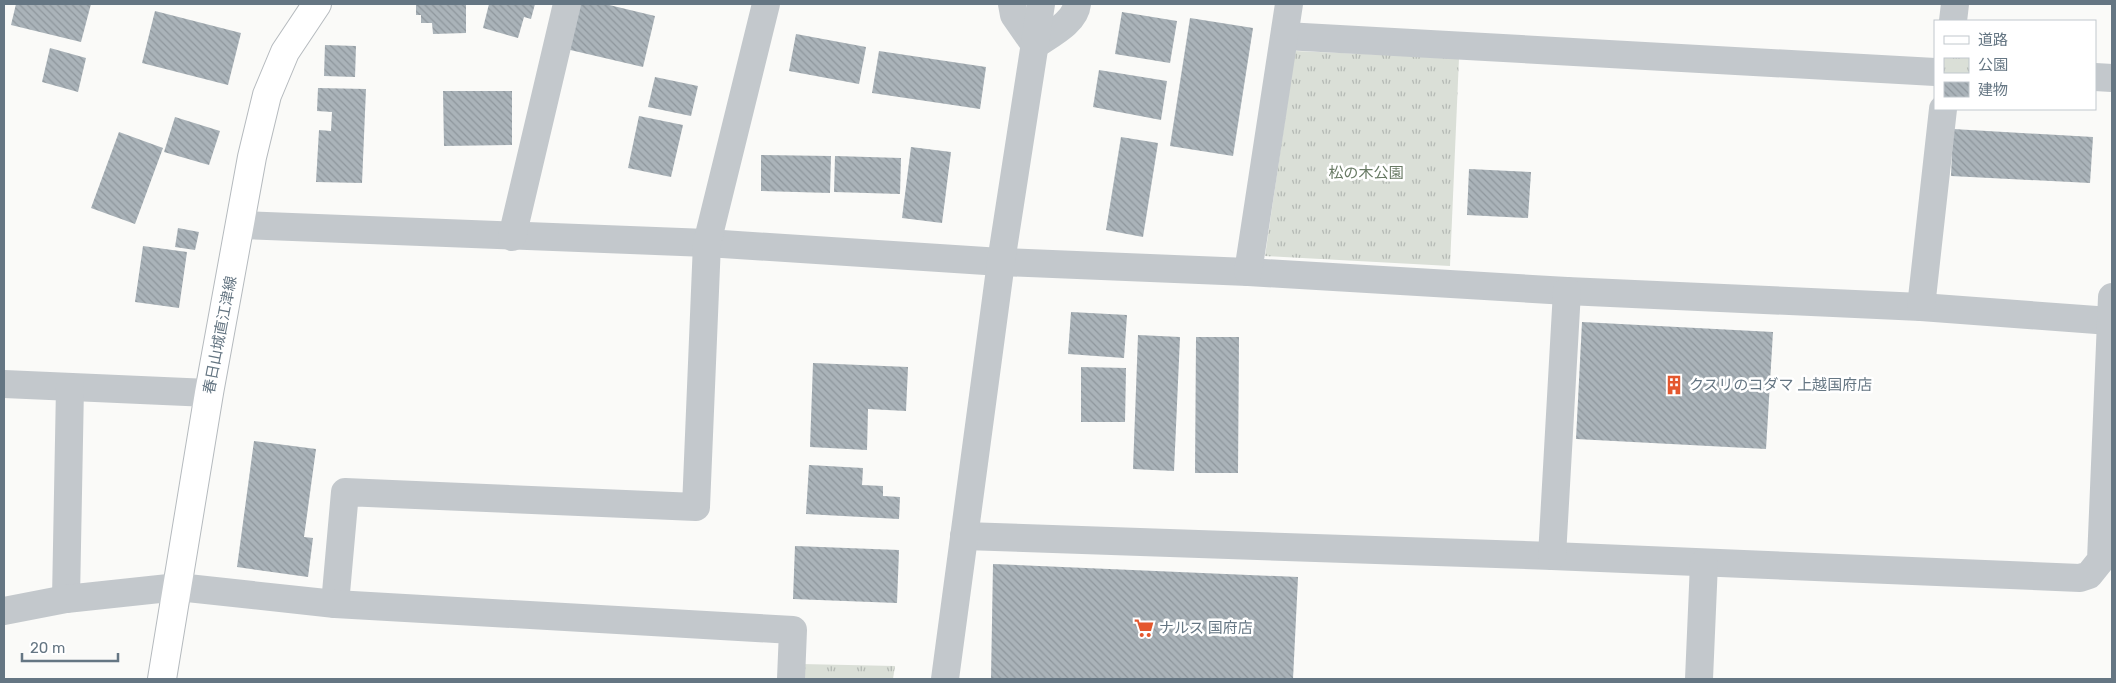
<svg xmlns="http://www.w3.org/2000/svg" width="2116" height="683" font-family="Rubik,'Noto Sans JP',sans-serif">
  <defs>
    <pattern id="park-tufts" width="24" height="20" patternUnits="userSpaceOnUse" patternTransform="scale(1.25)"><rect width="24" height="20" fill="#dadfd7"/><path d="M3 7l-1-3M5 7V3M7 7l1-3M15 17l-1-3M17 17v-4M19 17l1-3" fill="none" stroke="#b4b9b4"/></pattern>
    <pattern id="building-back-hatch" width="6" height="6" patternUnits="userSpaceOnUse" patternTransform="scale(1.25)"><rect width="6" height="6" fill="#aab3b9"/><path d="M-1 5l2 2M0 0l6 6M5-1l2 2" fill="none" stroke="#8e969c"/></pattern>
  </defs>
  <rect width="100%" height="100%" fill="#fafaf8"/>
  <g fill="url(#park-tufts)">
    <polygon points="1295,51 1459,58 1450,266 1265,256"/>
    <polygon points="801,664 895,666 893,679 800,679"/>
  </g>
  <g fill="url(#building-back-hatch)">
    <polygon points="16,4 91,4 81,42 11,25"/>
    <polygon points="416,4 466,4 466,33 433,34 432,23 421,23 421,15 416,15"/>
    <polygon points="489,4 535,4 531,19 524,17 518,38 483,28"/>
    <polygon points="577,4 605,4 655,16 643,67 566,49"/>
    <polygon points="155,11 241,33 228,85 142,63"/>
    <polygon points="1122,12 1177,21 1170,63 1115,54"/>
    <polygon points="1190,18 1253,28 1233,156 1170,146"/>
    <polygon points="796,34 866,47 859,84 789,71"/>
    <polygon points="325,45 356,46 355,77 324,76"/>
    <polygon points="50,48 86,58 78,92 42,82"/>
    <polygon points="879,51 986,67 980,109 872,93"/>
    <polygon points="1099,70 1167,81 1161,120 1093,107"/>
    <polygon points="655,77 698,86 691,116 648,107"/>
    <polygon points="318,88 366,89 362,183 316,182 319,130 331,131 332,112 317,111"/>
    <polygon points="443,91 512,91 512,145 444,146"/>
    <polygon points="639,116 683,125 671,177 628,168"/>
    <polygon points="175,117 220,131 209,165 164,152"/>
    <polygon points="1953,129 2093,137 2090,183 1951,176"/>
    <polygon points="119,132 163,148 135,224 91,208"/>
    <polygon points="1121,137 1158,143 1143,237 1106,230"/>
    <polygon points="911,147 951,152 942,223 902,218"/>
    <polygon points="761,155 831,156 830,193 761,191"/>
    <polygon points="835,156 901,158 900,194 834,192"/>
    <polygon points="1469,169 1531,172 1528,218 1467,215"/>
    <polygon points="178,228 199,232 195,250 175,247"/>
    <polygon points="143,246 187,252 179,308 135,302"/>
    <polygon points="1071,312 1127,315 1124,358 1068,354"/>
    <polygon points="1582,322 1773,332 1766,449 1576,439"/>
    <polygon points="1138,335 1180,337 1174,471 1133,469"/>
    <polygon points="1196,337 1239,337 1238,473 1195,473"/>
    <polygon points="813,363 908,367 906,411 868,409 867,450 810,447"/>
    <polygon points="1081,367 1126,368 1125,422 1081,422"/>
    <polygon points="254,441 316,449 304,537 313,538 308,577 237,567"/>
    <polygon points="809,465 863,468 862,485 883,486 883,496 900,497 899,519 806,514"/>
    <polygon points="795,546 899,550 897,603 793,599"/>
    <polygon points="993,564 1298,577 1293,679 991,679"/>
  </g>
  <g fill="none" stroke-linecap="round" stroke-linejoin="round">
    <defs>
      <polyline id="major" points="162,679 209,393 252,157 267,95 285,52 317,4"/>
    </defs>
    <use href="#major" stroke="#b5babe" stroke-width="30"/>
    <g stroke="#c3c8cc" stroke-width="28">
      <polyline points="1012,4 1014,15 1035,45"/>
      <polyline points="1953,21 1955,4"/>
      <polyline points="1285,36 1935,72"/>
      <path d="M 1035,45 C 1049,35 1075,23 1077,4"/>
      <polyline points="2095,77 2112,78"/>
      <polyline points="241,225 707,243 1001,262 1248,272 1567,291 1921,307 2110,321"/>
      <polyline points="512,237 567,4"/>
      <polyline points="1248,272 1289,4"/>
      <polyline points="1921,307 1943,109"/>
      <polyline points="4,384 209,393"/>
      <polyline points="964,536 1552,556 2080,578 2089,575 2101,560 2112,297"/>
      <polyline points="1552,556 1567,291"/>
      <polyline points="66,599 70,387"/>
      <polyline points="335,604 345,492 696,507 707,243 766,4"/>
      <polyline points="4,611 66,599 178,587 335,604 793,630 791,679"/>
      <polyline points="945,679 1001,262 1041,4"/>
      <polyline points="1699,679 1704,563"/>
    </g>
    <use href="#major" stroke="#fff" stroke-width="28"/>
  </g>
  <defs>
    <symbol id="building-bare" viewBox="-9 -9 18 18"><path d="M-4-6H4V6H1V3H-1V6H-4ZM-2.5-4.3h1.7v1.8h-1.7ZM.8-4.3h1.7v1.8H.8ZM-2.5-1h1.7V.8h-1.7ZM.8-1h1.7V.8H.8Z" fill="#e4572e" stroke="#fff" stroke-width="2.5" paint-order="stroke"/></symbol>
    <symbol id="supermarket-bare" viewBox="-9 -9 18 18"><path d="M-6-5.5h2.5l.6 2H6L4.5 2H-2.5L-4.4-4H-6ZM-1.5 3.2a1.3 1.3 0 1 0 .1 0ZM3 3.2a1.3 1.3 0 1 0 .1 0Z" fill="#e4572e" stroke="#fff" stroke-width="2.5" paint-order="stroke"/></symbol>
  </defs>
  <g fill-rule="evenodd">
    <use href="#building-bare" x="1660" y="371" width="28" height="28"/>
    <use href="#supermarket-bare" x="1130" y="614" width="28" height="28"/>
  </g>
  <g text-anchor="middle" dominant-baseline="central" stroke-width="5" stroke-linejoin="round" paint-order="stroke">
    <g font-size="15" fill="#687a64" stroke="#fff">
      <text x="1366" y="173">松の木公園</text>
    </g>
    <g font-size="15" fill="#657683" stroke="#fff">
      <text transform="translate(220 335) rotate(-79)">春日山城直江津線</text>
    </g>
    <g font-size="15" fill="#657683" stroke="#fff" text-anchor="start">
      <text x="1689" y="385">クスリのコダマ 上越国府店</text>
      <text x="1159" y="628">ナルス 国府店</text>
    </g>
  </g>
  <rect width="2116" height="683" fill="none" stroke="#657683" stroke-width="10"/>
  <rect x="1934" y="20" width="162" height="90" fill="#ffffff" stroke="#c1c8cd"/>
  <rect x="1944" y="36" width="25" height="8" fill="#ffffff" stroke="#c1c8cd"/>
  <text x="1978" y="45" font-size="15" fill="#657683">道路</text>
  <rect x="1944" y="58" width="25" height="15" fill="url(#park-tufts)" stroke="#c1c8cd"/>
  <text x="1978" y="70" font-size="15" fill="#657683">公園</text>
  <rect x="1944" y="82" width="25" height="15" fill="url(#building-back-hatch)" stroke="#c1c8cd"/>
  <text x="1978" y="95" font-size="15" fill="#657683">建物</text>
  <path d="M22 653v8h96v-8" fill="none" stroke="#657683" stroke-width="2.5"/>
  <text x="30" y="653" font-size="15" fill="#657683" stroke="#ffffff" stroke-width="4" paint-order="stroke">20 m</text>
</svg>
